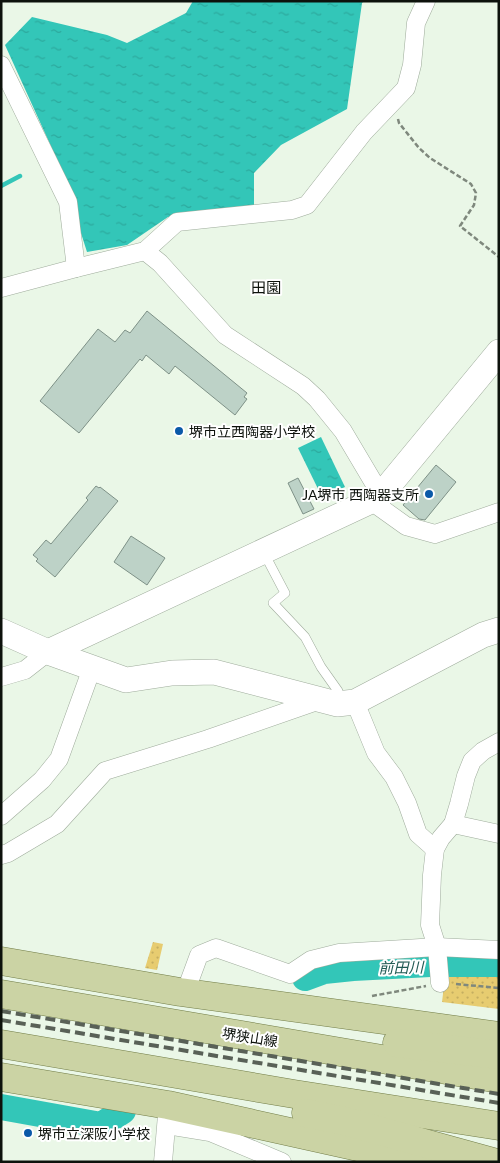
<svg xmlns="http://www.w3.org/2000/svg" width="500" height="1163" font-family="Lato,'Noto Sans JP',sans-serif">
  <defs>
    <pattern id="park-dots" width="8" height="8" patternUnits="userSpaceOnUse" patternTransform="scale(1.25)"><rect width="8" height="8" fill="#e7cc70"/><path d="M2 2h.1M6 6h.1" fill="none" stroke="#c5ae60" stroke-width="1.8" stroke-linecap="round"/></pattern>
    <pattern id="water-ripples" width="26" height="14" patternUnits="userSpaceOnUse" patternTransform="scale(1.25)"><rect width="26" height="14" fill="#33c6b8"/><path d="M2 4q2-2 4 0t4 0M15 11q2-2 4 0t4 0" fill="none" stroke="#2ca99d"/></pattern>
  </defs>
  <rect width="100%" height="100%" fill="#eaf7e7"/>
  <g fill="url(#park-dots)">
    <polygon points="153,942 163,944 157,970 145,968"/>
    <polygon points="446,969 499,972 499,1009 442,1002"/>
  </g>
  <g fill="url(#water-ripples)">
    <polygon points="193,1 364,1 362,3 347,109 281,145 254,173 254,206 168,217 127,245 87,252 59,164 5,45 32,17 107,35 127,43 186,13"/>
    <polygon points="321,437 345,487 322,497 298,448"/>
  </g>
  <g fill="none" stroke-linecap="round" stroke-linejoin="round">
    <polyline stroke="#33c6b8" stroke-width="4.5" points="1,186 20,176"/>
    <g stroke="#33c6b8" stroke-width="26">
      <polyline points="305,978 324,971 353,968 430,964 499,964"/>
      <polyline points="1,1107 101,1125 123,1111"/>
    </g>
  </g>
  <g fill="#bdd2c7" stroke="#7e9187">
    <polygon points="147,311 247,393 244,397 247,399 235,415 175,366 169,374 146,355 142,361 140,359 79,433 40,401 98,329 115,342 125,330 130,333"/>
    <polygon points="436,465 456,482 425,520 419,519 403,505"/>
    <polygon points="298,478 314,509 303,514 288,483"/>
    <polygon points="96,486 99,488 100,487 118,501 55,577 36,561 38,559 33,555 46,540 51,544 88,500 86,498"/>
    <polygon points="131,536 165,558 147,585 114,562"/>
  </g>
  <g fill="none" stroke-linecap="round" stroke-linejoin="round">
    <defs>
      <polyline id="lane" points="264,553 285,593 273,603 305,637 321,667 338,691 337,703"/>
      <g id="street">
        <polyline points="1,65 68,202 76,268"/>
        <polyline points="145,251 160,263 225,335 303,386 317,399 343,431 381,495"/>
        <polyline points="1,288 76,268 145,251 177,222 292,210 307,205 364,132 406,88 412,65 416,23 426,1"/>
        <polyline points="371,501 406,526 435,534 499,512"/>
        <polyline points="1,677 25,670 48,652"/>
        <polyline points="355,702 376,753 394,777 407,803 418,834 435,849"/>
        <polyline points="1,816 42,780 59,759 92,668"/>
        <polyline points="453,824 499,834"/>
        <polyline points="1,855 8,853 57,824 105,771 208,739 320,700"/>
        <polyline points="440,983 437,947 430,925 432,875 435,849 441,838 453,824 459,804 466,776 472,761 483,751 499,742"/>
        <polyline points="185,993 199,955 216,948 290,974 311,960 339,953 437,947 499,950"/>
        <polyline points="167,1125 210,1132 282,1162"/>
        <polyline points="163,1162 167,1115"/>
      </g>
      <g id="secondary">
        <polyline points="1,631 48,652 126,680 172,673 214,672 337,704 355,702 483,635 499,630"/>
        <polyline points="48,652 371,501 381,495 499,352"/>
      </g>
      <g id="primary">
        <polyline points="1,961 180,992 499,1036"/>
        <polyline points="1,994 499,1079"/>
        <polyline points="397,1043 499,1055"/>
        <polyline points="1,1044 294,1094 499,1126"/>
        <polyline points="1,1077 168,1105 426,1162"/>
        <polyline points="306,1113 344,1121 493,1162"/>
      </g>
    </defs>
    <use href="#lane" stroke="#9fac9c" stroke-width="10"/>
    <use href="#street" stroke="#9fac9c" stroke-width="19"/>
    <use href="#secondary" stroke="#9fac9c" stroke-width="26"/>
    <use href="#primary" stroke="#727d48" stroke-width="29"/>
    <g stroke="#7f887d" stroke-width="2.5" stroke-dasharray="5 2.5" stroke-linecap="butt">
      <polyline points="398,119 399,123 419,148 430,158 471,184 476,193 474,205 460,226 499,257"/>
      <polyline points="456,984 499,988"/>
      <polyline points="372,996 426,986"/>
    </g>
    <use href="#lane" stroke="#fff" stroke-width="9"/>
    <use href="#street" stroke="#fff" stroke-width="18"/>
    <use href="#secondary" stroke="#fff" stroke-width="25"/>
    <use href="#primary" stroke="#cbd3a4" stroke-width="28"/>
    <g stroke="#596157" stroke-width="4" stroke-dasharray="10 5" stroke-linecap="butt">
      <polyline points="1,1011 499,1094"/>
      <polyline points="1,1020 499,1103"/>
    </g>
  </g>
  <g fill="#0a59a8" stroke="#fff" stroke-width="2">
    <circle cx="179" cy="431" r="5"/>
    <circle cx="429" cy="494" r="5"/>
    <circle cx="28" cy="1133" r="5"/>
  </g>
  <g text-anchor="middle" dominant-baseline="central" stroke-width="4" stroke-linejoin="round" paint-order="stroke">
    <g font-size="14" fill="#0d120c" stroke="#fff" text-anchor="start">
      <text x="189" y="431">堺市立西陶器小学校</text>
      <text x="419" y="494" text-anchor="end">JA堺市 西陶器支所</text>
      <text x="38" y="1133">堺市立深阪小学校</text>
    </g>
    <g font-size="14" fill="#0d120c" stroke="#fff">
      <text transform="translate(250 1037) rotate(9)">堺狭山線</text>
    </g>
    <g font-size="15" fill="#0d120c" stroke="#fff">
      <text x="266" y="287">田園</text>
    </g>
    <g font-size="15" font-style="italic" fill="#215a54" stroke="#fff">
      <text transform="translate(401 967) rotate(-1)">前田川</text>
    </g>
  </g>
  <rect width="500" height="1163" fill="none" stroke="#0d120c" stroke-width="5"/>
</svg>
